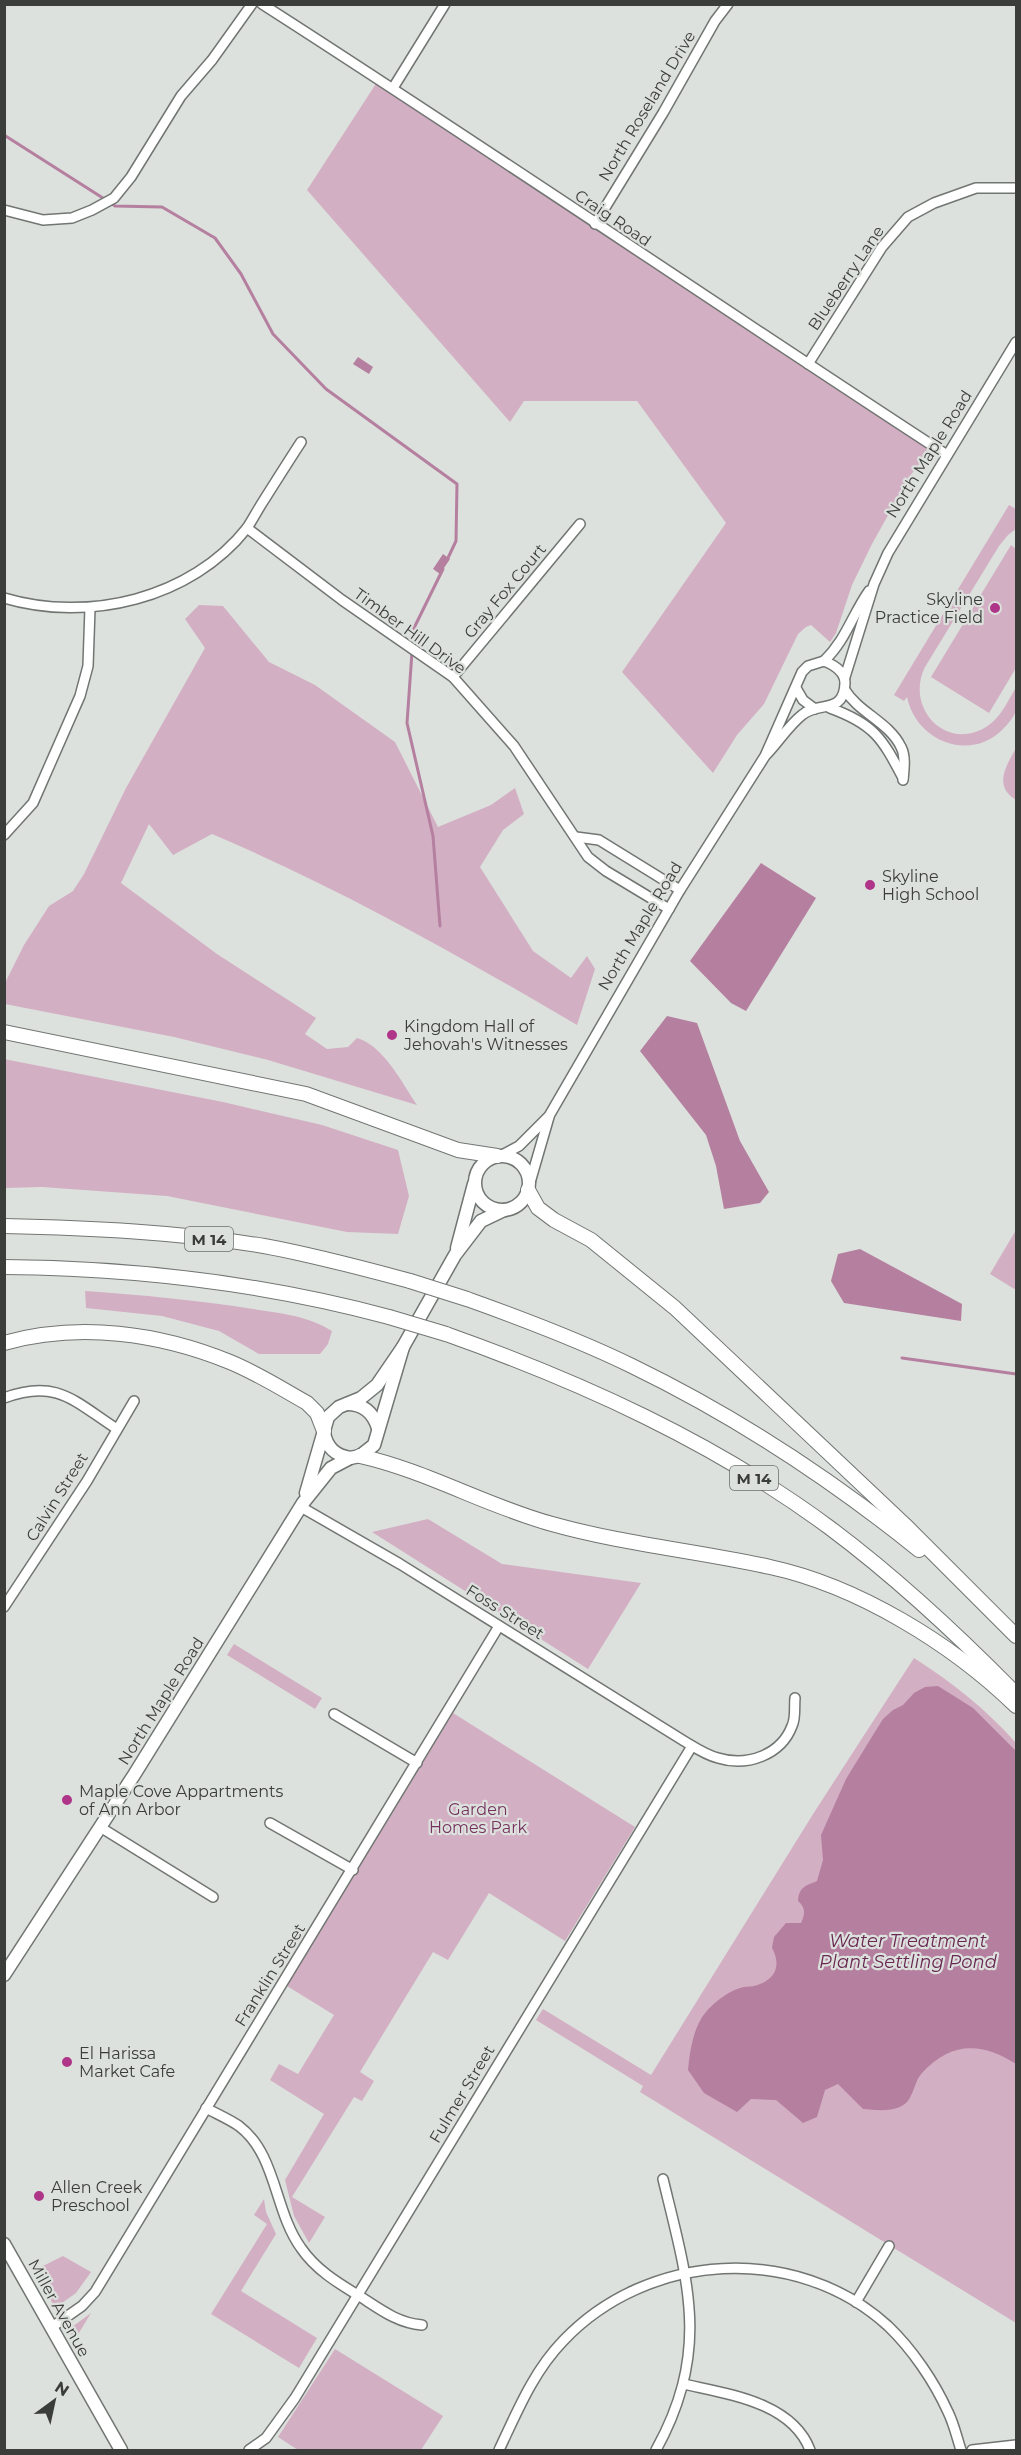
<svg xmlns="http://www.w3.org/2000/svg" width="1021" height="2455" font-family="Montserrat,sans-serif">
  <rect width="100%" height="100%" fill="#dce1dd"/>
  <g fill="#d3afc3">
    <polygon points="379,79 933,446 910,476 872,544 852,585 836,633 830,642 811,625 806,627 798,634 764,704 737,735 713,773 622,672 726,523 637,401 524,401 510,422 307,190"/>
    <path d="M 1009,505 L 1016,509 L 1016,529 L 1008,535 L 999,546 L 925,667 C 905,707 945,752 986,727 C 1000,719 1008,701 1016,687 C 1017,693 1018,703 1016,710 C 1015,716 1008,724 1003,729 C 970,763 916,741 907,697 L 904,701 L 894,695 Z"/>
    <polygon points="1011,545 1016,549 1016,668 989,713 931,677"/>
    <path d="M 199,605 L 223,606 L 269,662 L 315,685 L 395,742 L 438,827 L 491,805 L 515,788 L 524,814 L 503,830 L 480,867 L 533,951 L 571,978 L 587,956 L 595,969 L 577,1025 C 458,955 339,888 212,834 L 173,855 L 149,824 L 121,883 L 217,954 L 316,1018 L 305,1034 L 327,1049 L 348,1047 L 357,1038 C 384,1046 402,1083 417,1105 L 268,1060 L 174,1037 L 5,1004 L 5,983 L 24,945 L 49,906 L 73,891 L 84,874 L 126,788 L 205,648 L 185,619 Z"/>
    <path d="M 1016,748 L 1016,800 C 993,786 1006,766 1016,748 Z"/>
    <polygon points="4,1059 223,1102 322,1125 398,1150 409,1196 398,1234 347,1232 167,1196 42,1187 5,1188"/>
    <polygon points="1016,1230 1016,1290 990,1274"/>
    <path d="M 85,1291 C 141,1295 197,1300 253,1309 C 280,1313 309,1316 332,1331 L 328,1344 L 320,1354 L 259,1354 L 219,1331 L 162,1316 L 86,1308 Z"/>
    <polygon points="428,1519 502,1564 641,1583 588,1669 372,1532"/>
    <polygon points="234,1644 322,1698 315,1709 227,1655"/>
    <path d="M 914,1658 C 953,1683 986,1709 1016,1743 L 1016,2323 L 640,2092 L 643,2086 L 536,2020 L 543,2009 L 651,2075 L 815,1811 Z"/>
    <polygon points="453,1713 635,1827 565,1941 489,1893 448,1960 433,1952 360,2072 374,2081 362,2101 354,2097 292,2197 325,2217 309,2243 294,2216 285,2180 324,2114 270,2080 279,2064 298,2074 334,2015 287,1986"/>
    <polygon points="264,2199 266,2212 276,2234 241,2291 317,2338 299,2368 211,2314 267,2224 254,2215"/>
    <polygon points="63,2256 91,2272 76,2293 55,2308 35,2270"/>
    <polygon points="91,2313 74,2341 68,2330"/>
    <polygon points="335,2349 443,2416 421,2450 298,2450 278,2437"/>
  </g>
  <g fill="#b57f9f">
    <polygon points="358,357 373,367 369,374 353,364"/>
    <polygon points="443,554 450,559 440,574 433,569"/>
    <polygon points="761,863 816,898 746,1011 731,1003 690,961"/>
    <polygon points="667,1016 697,1023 740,1141 769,1192 760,1203 724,1209 716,1166 706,1135 640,1051"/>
    <polygon points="860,1249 962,1304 961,1321 844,1303 831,1281 838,1254"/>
    <path d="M 938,1686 L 973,1708 L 1016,1751 L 1016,2064 C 982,2042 951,2041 922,2073 C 915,2080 914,2094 907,2102 C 896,2113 877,2110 863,2109 L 838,2084 L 825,2090 L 817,2117 L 803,2123 L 776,2100 L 751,2099 L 737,2112 L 704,2093 L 688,2070 C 690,2051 693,2027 706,2012 C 713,2003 729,1991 740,1988 C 745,1986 750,1987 754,1986 C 775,1981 782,1966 772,1948 L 774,1937 L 786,1923 L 801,1923 C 805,1914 806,1908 798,1901 C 799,1887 805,1886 817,1881 L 823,1860 L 821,1835 L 846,1779 L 873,1735 L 883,1719 L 893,1710 L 903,1705 L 914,1693 L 925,1687 Z"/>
  </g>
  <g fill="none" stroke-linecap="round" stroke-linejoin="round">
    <g stroke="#b57f9f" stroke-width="3">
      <polyline points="4,135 106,200"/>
      <polyline points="111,203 115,206 162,207 215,238 241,274 273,334 326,389 457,484 456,541 447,560"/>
      <polyline points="412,645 414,628 443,569"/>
      <polyline points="412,652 407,723 433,836 440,926"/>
      <polyline points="902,1358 1016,1374"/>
    </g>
    <defs>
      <g id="minor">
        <path d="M 262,4 C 493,152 718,306 947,455"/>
        <polyline points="393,88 445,4"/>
        <polyline points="4,210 43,220 72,218 92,210 114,198 131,177 181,96 212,60 252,4"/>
        <polyline points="595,224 663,113 715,21 728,4"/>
        <polyline points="808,364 882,247 908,217 934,203 976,188 1016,188"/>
        <polyline points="247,528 342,600 453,677 514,746 588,857 606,871 669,909"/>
        <path d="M 4,598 C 88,623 191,599 247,528 C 253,519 258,509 264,500 C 276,481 288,462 301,442"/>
        <path d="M 824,661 C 846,640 852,615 869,591"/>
        <polyline points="453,677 580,524"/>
        <polyline points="845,677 874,584 888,553 1016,342"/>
        <polyline points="796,688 803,700 815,709"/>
        <path d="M 845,690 C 859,713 889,722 901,747 C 906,756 904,770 903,780"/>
        <path d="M 830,708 C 874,724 882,738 903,778"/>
        <polyline points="4,835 33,803 80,696 88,666 90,608"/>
        <polyline points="576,837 599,840 680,890"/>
        <path d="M 502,1155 L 519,1146 L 549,1116 L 680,890 L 765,756 L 802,672 L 808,666 L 824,661 C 834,665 845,671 845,683 C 844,715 818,701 802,715 C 788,726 778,743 765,756"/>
        <polyline points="529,1186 549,1117"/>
        <path d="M 4,1398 C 57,1378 75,1402 117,1429"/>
        <path d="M 301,1507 L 400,1564 L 684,1741 C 694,1747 706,1755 718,1758 C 747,1767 781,1755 792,1726 C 796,1718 794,1707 795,1698"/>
        <polyline points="4,1607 87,1481 134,1401"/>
        <polyline points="334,1714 417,1763"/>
        <polyline points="270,1823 353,1870"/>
        <polyline points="100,1827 213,1897"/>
        <path d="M 206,2108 C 217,2114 229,2119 239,2126 C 277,2155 274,2211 301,2248 C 316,2270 338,2283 361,2297 C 381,2310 398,2323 422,2325"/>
        <polyline points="856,2302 889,2246"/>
        <polyline points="52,2327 82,2306 95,2292 499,1626"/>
        <path d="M 684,2384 C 727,2394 792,2402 810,2450"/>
        <polyline points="249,2450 266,2438 295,2398 692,1746"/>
        <path d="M 499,2450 C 517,2412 533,2372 563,2341 C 647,2252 796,2242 888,2326 C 912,2349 934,2381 948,2412 C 954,2424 957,2438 961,2450"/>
        <path d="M 656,2450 C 711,2351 688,2282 663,2179"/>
        <polyline points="972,2450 1016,2445"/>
      </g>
      <g id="major">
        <circle cx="502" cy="1183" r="27"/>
        <polyline points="457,1248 474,1184"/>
        <path d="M 347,1404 C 363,1404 373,1412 378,1428"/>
        <path d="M 324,1433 C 327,1448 335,1455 350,1458"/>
        <polyline points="306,1493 328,1417 339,1407 361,1398 377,1385 403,1347 455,1255 481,1221 504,1210"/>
        <polyline points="4,1975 134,1775 303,1503 331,1468 350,1458 360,1456 374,1445 403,1347"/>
        <polyline points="4,2244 121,2450"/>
      </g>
      <g id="highway">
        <polyline points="4,1032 306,1094 458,1150 497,1156"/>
        <polyline points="528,1190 538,1208 554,1220 591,1240 675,1308 905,1525 1016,1636"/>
        <path d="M 4,1226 C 91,1228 178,1232 264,1246 C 313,1255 362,1268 410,1281"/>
        <path d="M 4,1267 C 135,1268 262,1283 389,1317"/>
        <path d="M 467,1299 C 523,1319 579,1340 632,1366 C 735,1416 831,1479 919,1550"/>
        <path d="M 446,1334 C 581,1382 714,1442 830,1528 C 897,1578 958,1635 1016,1694"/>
        <path d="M 4,1343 C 79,1322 159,1333 230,1362 C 257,1373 282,1389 307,1403 L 317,1413 L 324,1431"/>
        <path d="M 360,1456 C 427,1471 486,1506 552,1524 C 623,1544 698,1551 770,1567 C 858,1586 952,1644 1016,1706"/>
      </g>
    </defs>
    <use href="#minor" stroke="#727673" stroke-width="12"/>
    <use href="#major" stroke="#727673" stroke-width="15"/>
    <use href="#highway" stroke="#727673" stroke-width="16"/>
    <use href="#minor" stroke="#fff" stroke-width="9"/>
    <use href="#major" stroke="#fff" stroke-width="12"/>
    <use href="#highway" stroke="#fff" stroke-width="14"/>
    <defs>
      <g id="highway-bridge">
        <polyline points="410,1281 467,1299"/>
        <polyline points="389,1317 446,1334"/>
      </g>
    </defs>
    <use href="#highway-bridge" stroke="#727673" stroke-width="16" stroke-linecap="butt"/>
    <use href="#highway-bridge" stroke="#fff" stroke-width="14"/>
  </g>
  <g fill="#af3588" stroke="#dce1dd" stroke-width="2">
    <circle cx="995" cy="608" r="6"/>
    <circle cx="870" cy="885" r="6"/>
    <circle cx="392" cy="1035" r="6"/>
    <circle cx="67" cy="1800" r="6"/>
    <circle cx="67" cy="2062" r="6"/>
    <circle cx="39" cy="2196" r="6"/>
  </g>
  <g text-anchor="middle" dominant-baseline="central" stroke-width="4.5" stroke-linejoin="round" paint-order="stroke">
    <g fill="#dce1dd" stroke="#6b6e6c" stroke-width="1.5">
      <rect x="185" y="1227" width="48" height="24" rx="4.5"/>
      <rect x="730" y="1466" width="48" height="24" rx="4.5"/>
    </g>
    <g font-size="15" font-weight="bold" fill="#3b3d3b">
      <text x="209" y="1239">M 14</text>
      <text x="754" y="1478">M 14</text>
    </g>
    <g font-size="16" fill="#3b3d3b" stroke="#dce1dd">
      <text transform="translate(647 106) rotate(-59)">North Roseland Drive</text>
      <text transform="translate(613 218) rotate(34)">Craig Road</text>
      <text transform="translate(846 278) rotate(-56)">Blueberry Lane</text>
      <text transform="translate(929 454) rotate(-58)">North Maple Road</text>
      <text transform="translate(505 591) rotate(-50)">Gray Fox Court</text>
      <text transform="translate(410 631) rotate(36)">Timber Hill Drive</text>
      <text transform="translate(640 926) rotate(-59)">North Maple Road</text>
      <text transform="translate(57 1497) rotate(-58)">Calvin Street</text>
      <text transform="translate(505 1612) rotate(32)">Foss Street</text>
      <text transform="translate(161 1701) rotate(-58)">North Maple Road</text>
      <text transform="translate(270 1975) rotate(-58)">Franklin Street</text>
      <text transform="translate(462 2094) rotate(-59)">Fulmer Street</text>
      <text transform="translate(59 2308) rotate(61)">Miller Avenue</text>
    </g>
    <g font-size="16" fill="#3b3d3b" stroke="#dce1dd" text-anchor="start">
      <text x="983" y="599" text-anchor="end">Skyline<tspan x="983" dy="18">Practice Field</tspan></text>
      <text x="882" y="876">Skyline<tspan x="882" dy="18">High School</tspan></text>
      <text x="404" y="1026">Kingdom Hall of<tspan x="404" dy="18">Jehovah's Witnesses</tspan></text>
      <text x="79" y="1791">Maple Cove Appartments<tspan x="79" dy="18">of Ann Arbor</tspan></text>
      <text x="79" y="2053">El Harissa<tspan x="79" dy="18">Market Cafe</tspan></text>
      <text x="51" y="2187">Allen Creek<tspan x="51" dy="18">Preschool</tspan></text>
    </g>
    <g font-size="16" fill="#76335e" stroke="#dce1dd">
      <text x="478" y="1809">Garden<tspan x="478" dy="18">Homes Park</tspan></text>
    </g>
    <g font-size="18" font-style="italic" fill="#692752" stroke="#dce1dd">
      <text x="908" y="1941">Water Treatment<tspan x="908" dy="21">Plant Settling Pond</tspan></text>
    </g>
  </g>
  <rect width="1021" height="2455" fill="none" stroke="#3b3d3b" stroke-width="12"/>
  <g transform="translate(54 2401) rotate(33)" stroke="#dce1dd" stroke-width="4.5" paint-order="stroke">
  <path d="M0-4.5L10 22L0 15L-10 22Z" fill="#3b3d3b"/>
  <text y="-9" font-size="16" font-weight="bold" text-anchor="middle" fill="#3b3d3b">N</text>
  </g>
</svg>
